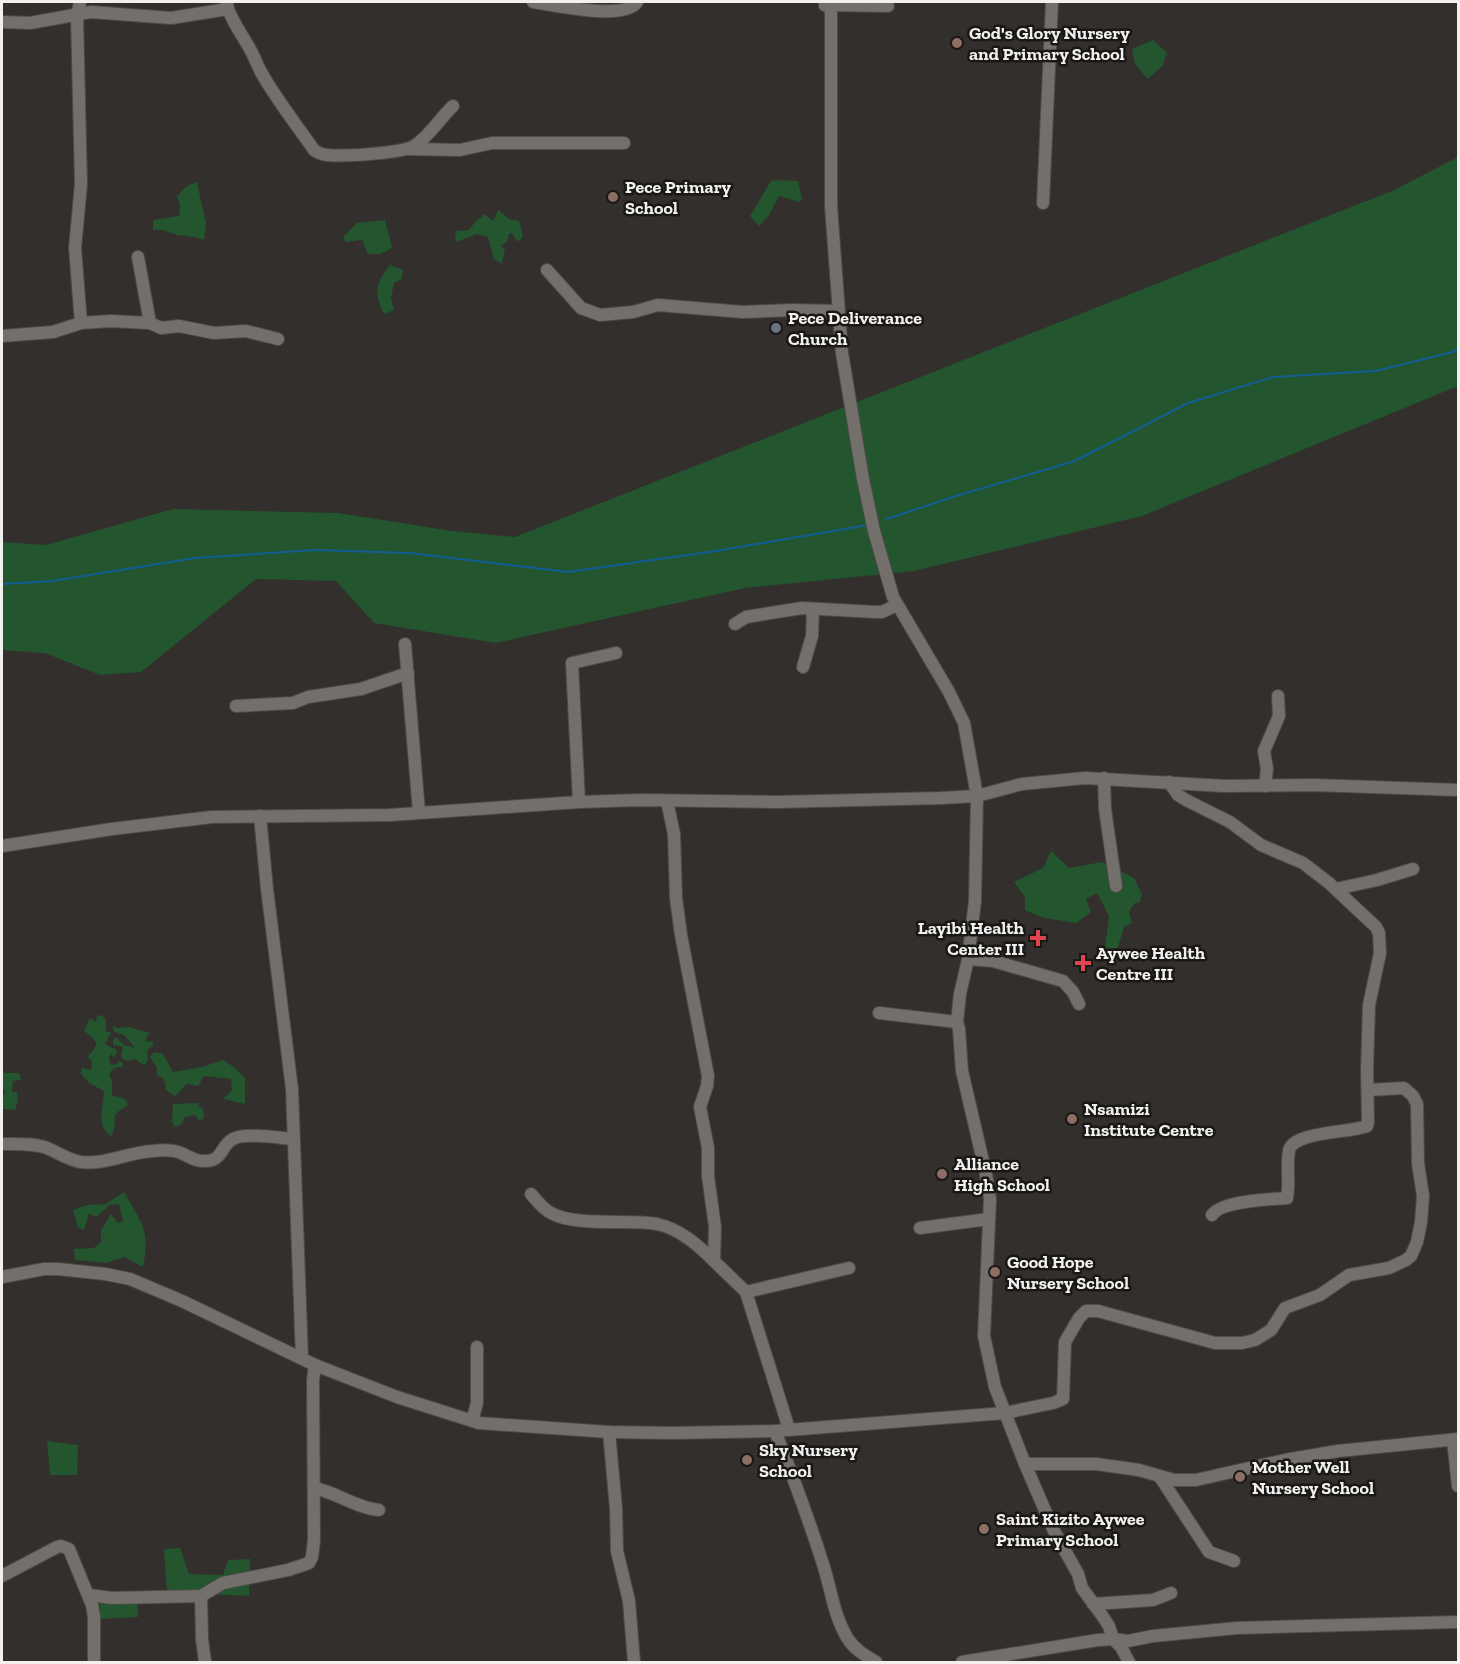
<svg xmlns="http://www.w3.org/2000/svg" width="1460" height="1664" font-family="'Zilla Slab',serif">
  <rect width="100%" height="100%" fill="#322f2c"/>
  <g fill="#23552f">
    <polygon points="1153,40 1167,53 1163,65 1148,79 1135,64 1132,49"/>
    <polygon points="1458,157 1458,386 1142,516 914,571 745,588 496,643 374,623 336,581 256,579 141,672 100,675 45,653 2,650 2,542 46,545 173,509 338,513 452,531 515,537 1394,190"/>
    <polygon points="780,180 798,181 802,199 799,202 779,196 769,215 759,226 750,216 771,181"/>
    <path d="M 197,182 L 206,224 L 204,240 C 195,237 188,236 178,235 C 167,233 167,229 153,230 L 153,220 L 179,216 L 180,204 L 177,196 L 187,186 Z"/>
    <polygon points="498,210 509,219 519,221 523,237 517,242 512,233 509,234 507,242 501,246 505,249 502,264 494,259 488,237 477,234 456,242 455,231 469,230 476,221 485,214 493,221"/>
    <polygon points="385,220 392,248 380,254 368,254 362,240 346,242 343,237 357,223"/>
    <path d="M 390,265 L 403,270 L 402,279 L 394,283 L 391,298 L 394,310 L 384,314 C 374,293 375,283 390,265 Z"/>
    <polygon points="1051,851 1069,868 1102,862 1134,878 1142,894 1140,902 1135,903 1129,911 1132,923 1124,927 1118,947 1109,958 1104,957 1109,916 1097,893 1086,899 1091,912 1076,923 1044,918 1025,910 1025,897 1014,882 1043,868"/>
    <path d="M 102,1015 L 106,1020 L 106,1032 L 111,1032 L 105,1044 L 117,1050 L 115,1058 L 111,1054 L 109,1058 L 111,1065 L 117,1064 L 118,1061 L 122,1062 L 123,1067 L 114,1068 L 109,1075 L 112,1080 L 112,1095 L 125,1099 L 128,1105 C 105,1118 121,1119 111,1136 C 95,1125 104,1108 104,1091 L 89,1083 L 81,1074 L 82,1068 L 91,1070 L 92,1061 L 87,1057 C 100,1044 99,1042 84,1031 L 90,1018 L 96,1022 L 97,1016 Z"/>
    <path d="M 112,1026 L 118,1028 L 129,1027 L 150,1033 L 146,1038 L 147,1042 L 153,1041 C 154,1046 151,1047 147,1050 L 148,1060 L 145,1065 L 138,1062 L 136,1059 L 126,1061 L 121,1057 L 123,1047 L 113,1045 L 113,1040 L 116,1037 L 124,1045 L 135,1048 L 124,1035 L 115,1032 Z"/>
    <polygon points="154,1052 163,1054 173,1072 202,1067 223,1060 234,1067 245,1078 245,1104 223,1099 232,1090 231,1079 204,1076 198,1086 187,1084 175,1096 166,1090 164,1079 157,1075 157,1068 150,1057"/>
    <polygon points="2,1068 5,1073 19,1073 21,1080 13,1081 12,1092 17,1092 18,1101 15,1110 2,1109 2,1100 5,1091 2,1088"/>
    <polygon points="199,1103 198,1107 203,1108 204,1118 199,1121 195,1115 185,1117 181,1125 174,1127 172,1121 173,1104"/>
    <path d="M 124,1192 C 141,1222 151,1231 143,1267 L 124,1257 L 106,1263 L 75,1260 L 74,1249 L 94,1248 L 101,1242 L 101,1230 L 111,1214 L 118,1223 L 123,1221 L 119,1204 L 110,1205 L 96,1217 L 89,1213 L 84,1230 L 78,1227 L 73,1210 L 87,1205 L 106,1204 Z"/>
    <polygon points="47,1441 78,1445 77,1475 50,1475"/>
    <polygon points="180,1548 189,1574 223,1575 228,1560 250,1559 249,1596 167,1592 164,1549"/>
    <polygon points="137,1597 138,1617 100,1619 100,1599"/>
  </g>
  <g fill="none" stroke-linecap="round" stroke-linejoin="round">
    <g stroke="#125e93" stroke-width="2">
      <polyline points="887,519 956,496 1075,461 1188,403 1273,377 1375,371 1453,352 1458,348"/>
      <polyline points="2,584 52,581 195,558 316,550 409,553 568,572 716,551 868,525"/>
    </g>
    <defs>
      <g id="minor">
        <polyline points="80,2 77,16 81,184 75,248 81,323"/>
        <path d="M 227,2 C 226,13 245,39 251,51 C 255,58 257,65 261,72 C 276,99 296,124 314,150 C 317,152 318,153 322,154 C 335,158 403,153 414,146 C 429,137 440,118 453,106"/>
        <path d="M 533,2 C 554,5 624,21 637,2"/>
        <polyline points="825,2 825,5 831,8 831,206 842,353 863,479 874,531 893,597 949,692 964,723 977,796 975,901 968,959 960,994 957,1022 959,1029 962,1071 986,1174 990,1199 984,1336 995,1387 1025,1464 1054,1531 1078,1574 1082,1588 1101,1614 1109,1626 1113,1639 1121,1647 1129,1662"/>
        <polyline points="825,5 888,6"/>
        <polyline points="2,22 30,23 91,12 171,18 228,9"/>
        <polyline points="409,149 460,150 492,143 624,143"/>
        <polyline points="1043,203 1052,2"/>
        <polyline points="138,257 150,323"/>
        <polyline points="547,270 581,308 600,315 633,312 658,305 743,312 791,310 838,311"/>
        <polyline points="2,336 53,332 81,323 111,321 150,323 161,328 179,326 214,333 246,331 278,339"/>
        <polyline points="735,624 746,617 802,608 876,612 882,612 897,605"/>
        <polyline points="405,644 419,812"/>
        <polyline points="803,667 812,636 813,609"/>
        <polyline points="236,706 293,703 308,697 361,689 408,673"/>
        <polyline points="1104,778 1105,809 1116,886"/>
        <path d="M 1169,782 L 1178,795 L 1186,800 L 1230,822 L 1261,845 L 1303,863 L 1329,883 L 1376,927 L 1379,933 L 1380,953 L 1369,1005 L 1367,1070 L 1368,1122 L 1367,1126 C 1351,1133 1292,1131 1289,1151 C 1286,1166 1290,1182 1287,1198 C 1271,1199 1221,1201 1212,1215"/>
        <polyline points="1265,786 1267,769 1264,751 1279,716 1278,696"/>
        <polyline points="667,801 674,834 676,898 681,935 708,1076 707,1086 700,1107 708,1148 708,1176 715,1227 714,1261 746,1292 789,1429"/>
        <polyline points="579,802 572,663 616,653"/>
        <polyline points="260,816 267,889 292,1089 302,1358"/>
        <polyline points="2,846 112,829 212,817 390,815 579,802 640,800 777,802 941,798 977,796 1022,784 1085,778 1224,786 1314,785 1458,790"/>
        <polyline points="1336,889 1377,880 1413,869"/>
        <polyline points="968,959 993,961 1063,981 1073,992 1079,1004"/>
        <polyline points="879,1013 957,1022"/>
        <path d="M 2,1144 C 17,1144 33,1143 47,1148 C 59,1153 68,1160 81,1162 C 106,1165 129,1152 153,1151 C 162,1150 173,1150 181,1153 C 190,1157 196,1162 207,1161 C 223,1160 221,1145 233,1139 C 246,1132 278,1138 293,1139"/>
        <path d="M 531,1194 C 537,1201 543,1209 551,1213 C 575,1227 629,1219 657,1224 C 680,1229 698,1245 714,1261"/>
        <polyline points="920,1228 989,1219"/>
        <polyline points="2,1277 44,1269 58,1269 105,1274 130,1279 182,1301 315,1365 397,1397 479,1423 609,1432 672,1433 775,1431 1005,1413 1053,1403 1063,1399 1065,1342 1079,1318 1086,1311 1098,1311 1215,1343 1242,1343 1255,1340 1271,1330 1285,1308 1320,1295 1349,1275 1389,1268 1406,1260 1411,1256 1417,1242 1421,1222 1423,1196 1418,1163 1417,1104 1413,1096 1404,1088 1368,1090"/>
        <polyline points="746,1292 849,1268"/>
        <polyline points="472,1421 477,1403 477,1347"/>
        <path d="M 775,1431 C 792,1474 808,1517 822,1561 C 831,1587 833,1615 848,1639 C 855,1650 866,1656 876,1662"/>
        <polyline points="609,1432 616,1508 617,1551 629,1601 634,1662"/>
        <polyline points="1453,1440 1458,1486"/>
        <polyline points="1025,1464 1096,1464 1139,1470 1174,1480 1196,1480 1285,1460 1338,1451 1458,1439"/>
        <polyline points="1160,1477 1209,1552 1234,1561"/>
        <path d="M 314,1488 C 336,1492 356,1508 379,1510"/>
        <polyline points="2,1576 57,1547 61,1546 69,1549 92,1605 94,1617 94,1662"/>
        <polyline points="89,1595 112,1598 201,1596 223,1583 288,1570 309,1563 312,1557 314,1540 313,1380 315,1365"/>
        <polyline points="201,1596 202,1639 205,1662"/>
        <polyline points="1093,1604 1153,1600 1171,1593"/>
        <polyline points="962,1662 1098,1640 1113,1639 1128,1641 1153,1636 1237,1628 1458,1622"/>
      </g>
    </defs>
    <use href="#minor" stroke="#4e4b49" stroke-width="14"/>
    <use href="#minor" stroke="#73706c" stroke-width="12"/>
  </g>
  <g fill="#8d6e63" stroke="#191816" stroke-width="2">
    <circle cx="957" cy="43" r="6"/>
    <circle cx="613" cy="197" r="6"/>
    <circle cx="1072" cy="1119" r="6"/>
    <circle cx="942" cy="1174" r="6"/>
    <circle cx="995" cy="1272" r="6"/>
    <circle cx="747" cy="1460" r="6"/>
    <circle cx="1240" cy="1477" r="6"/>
    <circle cx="984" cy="1529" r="6"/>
  </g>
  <circle fill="#6b7280" stroke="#191816" stroke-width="2" cx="776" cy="328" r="6"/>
  <g fill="#e0444e" stroke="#191816" stroke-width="2">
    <path d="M1035 929h6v6h6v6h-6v6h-6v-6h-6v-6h6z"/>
    <path d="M1080 954h6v6h6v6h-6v6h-6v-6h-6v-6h6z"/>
  </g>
  <g text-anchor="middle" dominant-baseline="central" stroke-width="5" stroke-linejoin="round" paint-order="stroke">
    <g font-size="18" font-weight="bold" fill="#f2f0ee" stroke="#191816" text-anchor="start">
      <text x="969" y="33">God's Glory Nursery<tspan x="969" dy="21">and Primary School</tspan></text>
      <text x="625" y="187">Pece Primary<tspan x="625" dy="21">School</tspan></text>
      <text x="788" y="318">Pece Deliverance<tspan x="788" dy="21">Church</tspan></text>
      <text x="1024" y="928" text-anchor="end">Layibi Health<tspan x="1024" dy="21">Center III</tspan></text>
      <text x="1096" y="953">Aywee Health<tspan x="1096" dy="21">Centre III</tspan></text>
      <text x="1084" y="1109">Nsamizi<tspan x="1084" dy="21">Institute Centre</tspan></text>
      <text x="954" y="1164">Alliance<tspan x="954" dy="21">High School</tspan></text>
      <text x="1007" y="1262">Good Hope<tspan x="1007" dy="21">Nursery School</tspan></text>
      <text x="759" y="1450">Sky Nursery<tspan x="759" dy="21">School</tspan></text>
      <text x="1252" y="1467">Mother Well<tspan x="1252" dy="21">Nursery School</tspan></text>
      <text x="996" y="1519">Saint Kizito Aywee<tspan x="996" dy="21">Primary School</tspan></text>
    </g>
  </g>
  <rect width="1460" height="1664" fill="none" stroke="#f2f0ee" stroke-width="6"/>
</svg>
